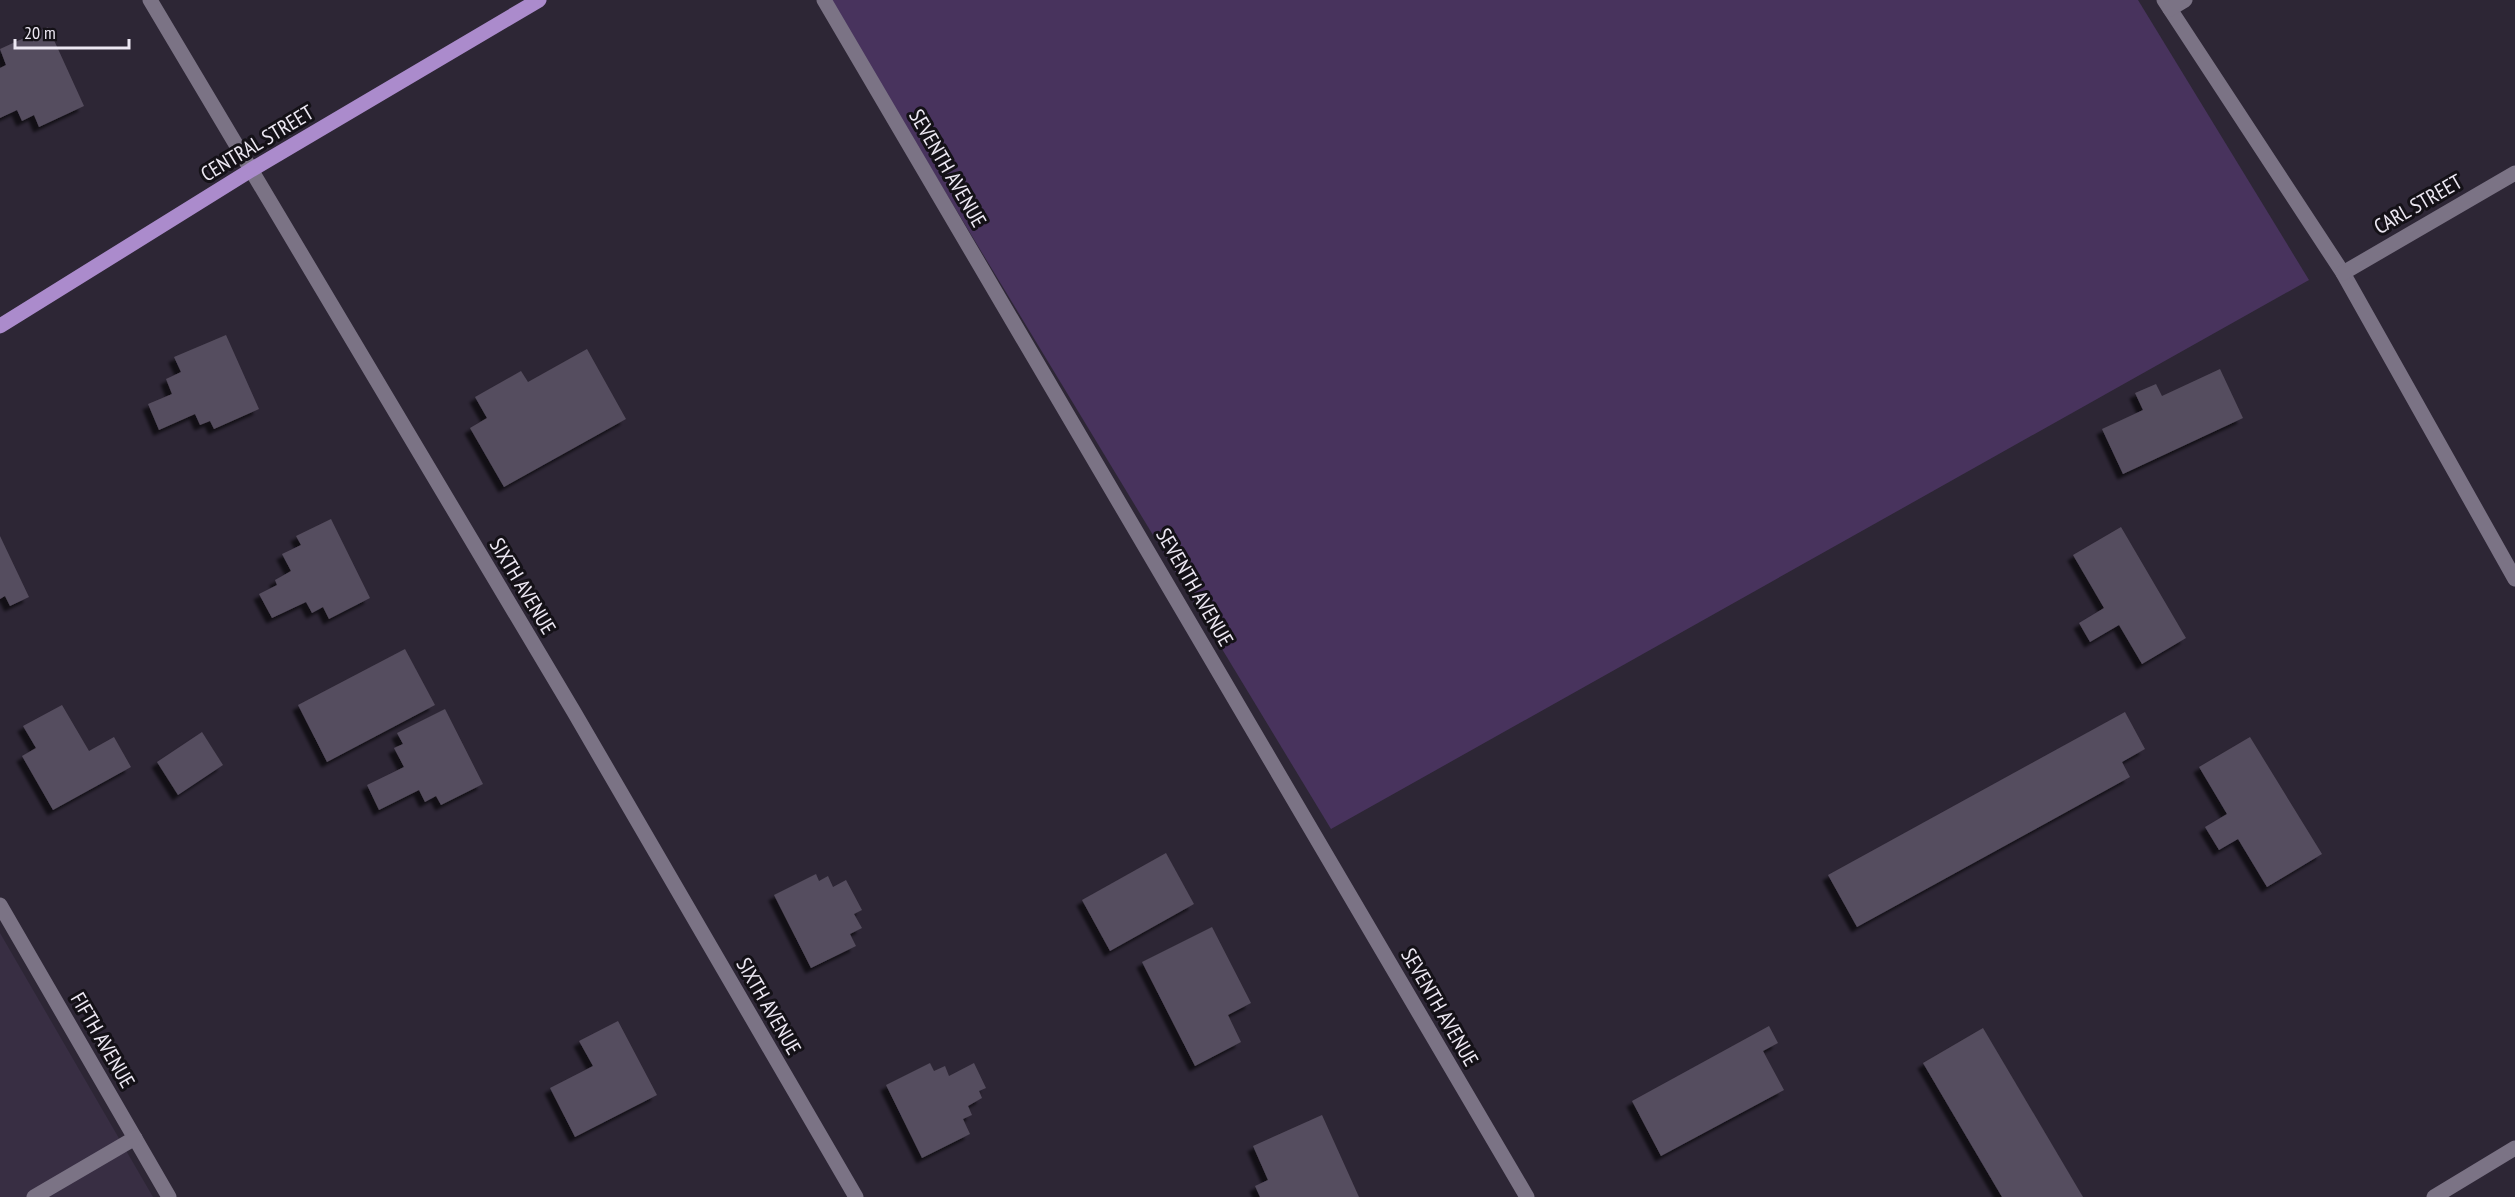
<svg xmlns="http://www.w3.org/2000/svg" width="2515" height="1197" font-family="'PT Sans Narrow',sans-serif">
  <defs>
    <filter id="shadow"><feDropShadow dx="-5.5" dy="5.5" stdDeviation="1.5" flood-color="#0009"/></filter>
  </defs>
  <rect width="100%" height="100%" fill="#2d2635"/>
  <polygon fill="#382e43" points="0,933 153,1197 0,1197"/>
  <polygon fill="#48335d" points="829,0 2138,0 2309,280 1331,829"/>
  <g fill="#554d5e" filter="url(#shadow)">
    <polygon points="48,27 84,106 39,127 34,115 22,121 17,110 0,118 0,68 6,65 0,49"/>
    <polygon points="226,335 259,409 214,429 210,421 200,425 195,414 159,430 148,404 172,394 166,379 181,372 174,357"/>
    <polygon points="587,349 626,419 504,487 470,428 487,418 475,397 521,371 528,382"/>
    <polygon points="2220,369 2243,418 2123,474 2102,429 2143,410 2135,393 2156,384 2162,396"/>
    <polygon points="331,519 370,598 329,619 323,607 312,613 306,602 272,618 259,594 277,585 275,580 291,571 282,554 301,545 296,536"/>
    <polygon points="2121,527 2186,638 2142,664 2119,625 2090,642 2079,623 2104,608 2073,555"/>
    <polygon points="0,536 29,597 10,606 5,596 0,599"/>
    <polygon points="405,649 435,705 327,762 298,705"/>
    <polygon points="62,705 89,751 114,737 131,767 53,810 22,756 36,748 23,726"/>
    <polygon points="445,709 483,784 441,805 436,796 425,802 419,790 379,810 367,785 404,767 394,748 403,744 397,733"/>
    <polygon points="2125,712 2145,749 2122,762 2130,777 1857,927 1828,875"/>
    <polygon points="202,732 223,765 178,795 157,762"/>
    <polygon points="2250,737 2322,854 2267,887 2238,839 2219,850 2205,827 2227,814 2199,767"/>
    <polygon points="1166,853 1194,904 1110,951 1082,900"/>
    <polygon points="816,874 819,881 828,876 833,887 846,880 862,910 854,914 862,928 850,934 856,946 811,968 774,895"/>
    <polygon points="1212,927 1251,1003 1228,1015 1241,1042 1195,1066 1142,962"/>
    <polygon points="618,1021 657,1095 575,1137 550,1088 593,1066 579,1041"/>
    <polygon points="1769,1026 1778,1043 1763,1051 1784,1090 1661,1156 1632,1101"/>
    <polygon points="1983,1028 2083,1197 2002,1197 1923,1063"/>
    <polygon points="930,1063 934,1071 945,1066 949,1076 974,1063 986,1088 979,1091 982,1098 968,1106 972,1115 963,1119 970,1134 922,1158 886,1085"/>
    <polygon points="1322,1115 1359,1197 1260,1197 1255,1186 1268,1180 1253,1146"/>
  </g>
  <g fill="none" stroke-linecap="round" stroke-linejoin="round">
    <g stroke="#7b7385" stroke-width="15">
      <polyline points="150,0 574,712 856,1197"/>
      <polyline points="824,0 1527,1197"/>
      <polyline points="2164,0 2343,273 2515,579"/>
      <polyline points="2170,9 2185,0"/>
      <polyline points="2343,273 2515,173"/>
      <polyline points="0,905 169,1197"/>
      <polyline points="34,1197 135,1138"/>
      <polyline points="2434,1197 2515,1148"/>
    </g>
    <polyline stroke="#ab8bcc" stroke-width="15" points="0,326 251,170 539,0"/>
  </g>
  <g text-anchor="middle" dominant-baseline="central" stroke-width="6" stroke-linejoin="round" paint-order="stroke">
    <g font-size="21" fill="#ede8f3" stroke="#141117">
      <text transform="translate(257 143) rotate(-31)">CENTRAL STREET</text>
      <text transform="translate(948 168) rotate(60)">SEVENTH AVENUE</text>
      <text transform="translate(2418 204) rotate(-30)">CARL STREET</text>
      <text transform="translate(523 586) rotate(59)">SIXTH AVENUE</text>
      <text transform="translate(1195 587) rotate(60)">SEVENTH AVENUE</text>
      <text transform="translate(769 1006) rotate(60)">SIXTH AVENUE</text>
      <text transform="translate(1440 1007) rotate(60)">SEVENTH AVENUE</text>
      <text transform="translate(103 1040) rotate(60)">FIFTH AVENUE</text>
    </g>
  </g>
  <path d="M15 39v9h114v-9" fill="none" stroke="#ede8f3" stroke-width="3"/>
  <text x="24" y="39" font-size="18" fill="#ede8f3" stroke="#141117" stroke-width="4.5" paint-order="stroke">20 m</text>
</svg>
